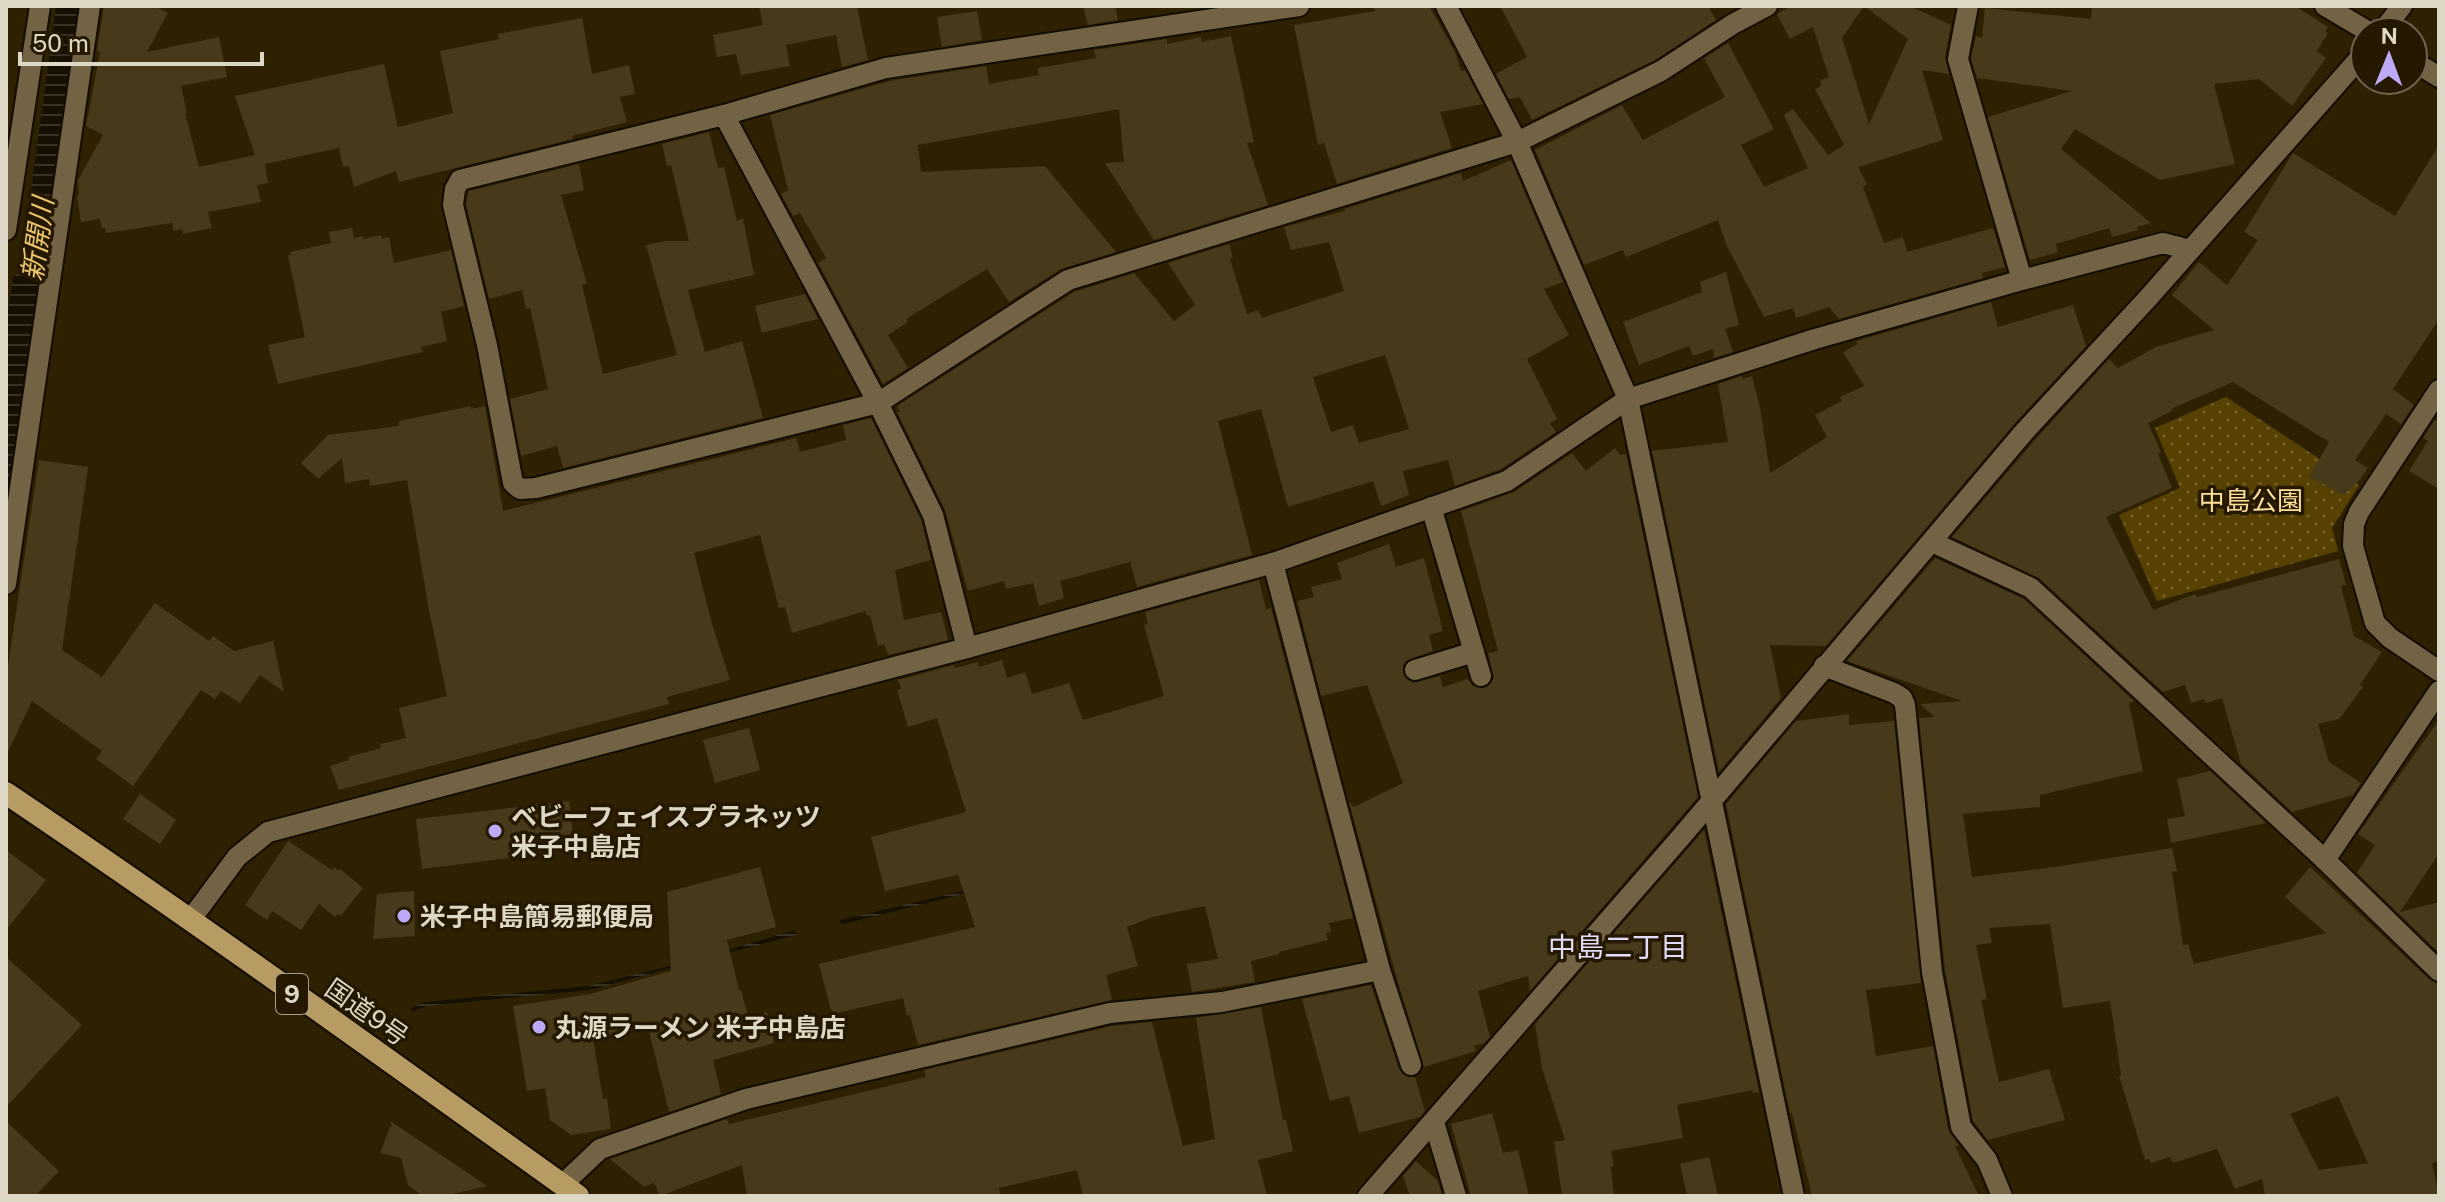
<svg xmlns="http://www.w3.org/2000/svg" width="2445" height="1202" font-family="'Public Sans','Noto Sans JP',sans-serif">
  <defs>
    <pattern id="green-dots" width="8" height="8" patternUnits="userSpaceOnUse" patternTransform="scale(2)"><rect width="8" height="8" fill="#574102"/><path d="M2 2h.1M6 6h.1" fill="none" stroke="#6f5c25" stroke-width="1.8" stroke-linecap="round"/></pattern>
    <pattern id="water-rules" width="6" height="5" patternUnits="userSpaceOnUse" patternTransform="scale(2)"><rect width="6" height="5" fill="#170f01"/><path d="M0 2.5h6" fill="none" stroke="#383125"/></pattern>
  </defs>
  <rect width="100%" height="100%" fill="#2e2102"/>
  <polygon fill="url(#green-dots)" points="2226,397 2359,485 2332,528 2338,551 2157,601 2119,515 2180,488 2155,428"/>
  <g fill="url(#water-rules)">
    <polygon points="56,6 79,6 46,223 48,244 6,529 6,324 13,278 20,271"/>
    <polygon points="1128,852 840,925 840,920"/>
    <polygon points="795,930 796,935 590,990 427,1006 412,1012 411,1008 425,1002 588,986 698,959"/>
  </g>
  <g fill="#473a1b" fill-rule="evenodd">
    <polygon points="104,6 154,6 168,13 147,52 219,37 227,77 181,86 187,113 185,113 199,167 255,155 235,96 384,64 398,127 453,113 440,51 499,39 498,34 582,18 592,74 629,65 635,94 620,97 627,122 572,136 573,139 399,182 396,171 354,187 349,166 343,167 339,148 265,164 268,183 257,185 261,202 208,212 212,228 183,234 183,229 174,231 172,223 106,233 105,228 102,228 100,219 81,222 77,196 79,195 78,180 103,135 86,126 100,53 97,50"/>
    <polygon points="759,6 857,6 868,60 842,67 836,35 786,45 790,66 741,75 736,54 717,57 713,35 763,25"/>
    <polygon points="1083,6 1115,6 1118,20 1088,25"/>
    <polygon points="1373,6 1429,6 1455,52 1461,71 1465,70 1483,104 1440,112 1452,148 1337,184 1324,143 1318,145 1294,25 1375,11"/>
    <polygon points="1500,6 1708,6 1716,20 1655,60 1532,120 1520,97 1509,99 1496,74 1527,57"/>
    <path d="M 1791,6 L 1910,6 L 1951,25 L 1945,57 L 1949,74 L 1922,70 L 1943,140 L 1858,167 L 1867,184 L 1863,187 L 1884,243 L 1903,237 L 1907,252 L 1993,228 L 2005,267 L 1982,273 L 1983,278 L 1839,319 L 1829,307 L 1796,318 L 1793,308 L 1764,317 L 1726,244 L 1718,220 L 1626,257 L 1623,250 L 1584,265 L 1535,150 L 1622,105 L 1643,140 L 1725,97 L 1704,58 L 1728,43 L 1774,129 L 1741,145 L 1764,187 L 1808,168 L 1784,115 L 1793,109 L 1828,155 L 1844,145 L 1815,89 L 1820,87 L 1821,80 L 1829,77 L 1813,27 L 1790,39 L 1777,14 ZM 1864,6 L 1908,39 L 1869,124 L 1842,38 Z"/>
    <polygon points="2092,6 2295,6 2328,27 2325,31 2328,33 2317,51 2326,58 2292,106 2259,79 2214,84 2235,164 2160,180 2075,129 2061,149 2151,223 2137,227 2138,230 2112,237 2109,228 2056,244 2058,252 2030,260 1988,117 2072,91 1977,78 1971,58 1976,36 1982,38 1985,8 2091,19"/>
    <polygon points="977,11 982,40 942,47 937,17"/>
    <polygon points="1231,36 1254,142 1247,143 1268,205 1154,240 1105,163 1124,162 1119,109 918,145 921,172 1045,166 1116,252 1061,269 1009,302 987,269 906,319 908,322 888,335 908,368 883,384 818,263 826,258 800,213 793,216 781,194 788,190 770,115 889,81 986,66 989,84 1039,75 1038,68 1096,58 1094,50 1167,39 1167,44 1201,37 1202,42"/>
    <polygon points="709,132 718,168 724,167 737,221 743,218 754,275 688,290 705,352 742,341 763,418 563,468 557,446 521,456 510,399 548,389 530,308 526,309 522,290 489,299 466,204 469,191 579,164 584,190 561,195 587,284 582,284 603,374 677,355 646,245 665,241 689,241 671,165 667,166 662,144"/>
    <polygon points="2439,145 2439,319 2393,389 2414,405 2401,424 2386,414 2355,460 2368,468 2358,482 2344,495 2309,477 2329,442 2233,382 2171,409 2172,411 2148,423 2161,452 2158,454 2172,488 2106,517 2153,610 2195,594 2197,597 2339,559 2346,585 2341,586 2354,636 2382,652 2360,685 2363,687 2339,719 2318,724 2329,762 2361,783 2353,795 2292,812 2241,764 2222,698 2206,703 2204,699 2191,703 2185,685 2163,692 2039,578 1952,537 2034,441 2109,359 2118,368 2156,347 2214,330 2172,295 2199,262 2227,285 2258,240 2244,232 2293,153 2395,216"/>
    <path d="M 1511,160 L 1563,282 L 1544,289 L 1569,335 L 1527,359 L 1557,419 L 1550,423 L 1556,432 L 1501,469 L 1455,486 L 1448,460 L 1403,471 L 1409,495 L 1381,506 L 1373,481 L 1288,507 L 1261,409 L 1218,421 L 1252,555 L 1137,587 L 1130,562 L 1060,581 L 1064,598 L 1039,606 L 1033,583 L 1006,589 L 1004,581 L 968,591 L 945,510 L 897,412 L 900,412 L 897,406 L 1074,292 L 1134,273 L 1174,321 L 1195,305 L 1168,263 L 1229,244 L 1233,258 L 1230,259 L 1247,314 L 1258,310 L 1262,318 L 1344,291 L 1329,242 L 1291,250 L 1284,227 L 1345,211 L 1344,209 L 1461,173 L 1463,181 ZM 1385,355 L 1409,429 L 1359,443 L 1353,425 L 1331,432 L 1313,377 Z"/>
    <polygon points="352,228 354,238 363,236 364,239 381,235 382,239 389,237 394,263 451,250 464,306 441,312 447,341 421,347 423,352 278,384 268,345 305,337 288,255 291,255 290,252 331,243 329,232"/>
    <polygon points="1726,272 1739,325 1725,329 1733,352 1714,358 1713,349 1693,356 1689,346 1639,365 1623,322 1702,292 1700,282"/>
    <polygon points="805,294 818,319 762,333 755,306"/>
    <polygon points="1991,302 1998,327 2073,305 2086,346 2014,424 1826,646 1770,645 1781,698 1719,772 1652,451 1728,442 1718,384 1742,376 1742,379 1752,376 1760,408 1770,473 1827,437 1815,415 1842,401 1840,397 1864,386 1843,352 1858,344 1856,341"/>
    <polygon points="471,406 471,409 485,406 503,511 796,438 800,452 846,440 843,425 871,418 921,520 931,560 895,570 904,620 941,612 948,640 888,655 884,644 878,646 870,615 867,616 865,611 792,633 785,607 779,608 760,535 694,553 712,624 730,680 667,697 669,704 339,790 330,766 349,760 348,757 381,748 380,744 406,738 399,708 447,696 428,605 407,480 370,486 369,479 345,483 342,458 318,479 301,463 328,435 399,426 399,421"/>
    <polygon points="2435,420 2439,422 2439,489 2409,471 2428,441 2423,438"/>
    <polygon points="1615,448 1620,455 1626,454 1698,797 1530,991 1528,976 1478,991 1490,1037 1484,1043 1474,1046 1476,1051 1424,1067 1397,979 1349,802 1354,807 1403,783 1367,685 1321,696 1297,601 1314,597 1311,587 1342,579 1337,563 1389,544 1396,567 1424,558 1443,631 1429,635 1433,651 1406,661 1403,666 1403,674 1413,683 1440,676 1443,687 1468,679 1473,686 1485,688 1494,678 1488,653 1498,651 1461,511 1514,492 1572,453 1586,471"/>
    <polygon points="39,460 88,467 62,650 102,677 155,603 209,641 213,636 234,651 273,641 284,692 260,675 240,703 221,691 215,699 201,690 133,786 96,759 102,751 32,701 6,756 6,679"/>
    <path d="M 1935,558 L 2024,599 L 2134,701 L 2129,703 L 2143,771 L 2040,795 L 2040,807 L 1963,814 L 1972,877 L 2055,867 L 2172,848 L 2177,871 L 2172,872 L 2183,945 L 2188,944 L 2194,964 L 2326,933 L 2285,897 L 2310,867 L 2430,980 L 2439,984 L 2439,1161 L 2432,1163 L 2439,1196 L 2265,1196 L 2262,1179 L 2235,1189 L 2217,1149 L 2173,1163 L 2170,1157 L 2151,1163 L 2149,1159 L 2145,1160 L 2119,1076 L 2121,1075 L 2110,1001 L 2063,1008 L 2050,924 L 1989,928 L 1992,943 L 1976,945 L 1987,999 L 1981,1000 L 1999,1082 L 2049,1069 L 2065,1120 L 1988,1140 L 1973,1121 L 1945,970 L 1919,718 L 1935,717 L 1920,704 L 1962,701 L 1847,661 ZM 2338,1096 L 2368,1163 L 2319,1170 L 2290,1114 Z"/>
    <polygon points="1259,580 1266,609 1271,608 1353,918 1329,923 1331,932 1326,933 1328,940 1279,952 1279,954 1251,961 1255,982 1192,992 1187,964 1218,959 1205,906 1153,917 1127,927 1138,966 1106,975 1112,1000 918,1045 910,1015 907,1016 903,998 832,1014 819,964 975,927 958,875 885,891 871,837 966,812 937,718 908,727 897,690 901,689 898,680 954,665 955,668 978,662 979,667 1002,660 1007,678 1025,672 1032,694 1069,683 1083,720 1164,696 1144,625 1148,624 1145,612"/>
    <polygon points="1849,714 1849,725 1894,721 1921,983 1866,990 1876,1056 1933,1046 1948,1129 1959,1146 1955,1146 1979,1196 1812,1196 1792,1113 1790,1113 1726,804 1796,721"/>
    <polygon points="2439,720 2439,853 2400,912 2439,902 2439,953 2357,873 2375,845 2358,834"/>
    <polygon points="749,728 760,770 715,783 703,740"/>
    <polygon points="2210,771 2266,823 2171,843 2167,819 2185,816 2177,779"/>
    <polygon points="140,794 176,820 160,844 123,819"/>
    <polygon points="569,801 575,850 422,869 416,819"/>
    <polygon points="1704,830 1759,1092 1753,1093 1753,1090 1677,1105 1683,1138 1611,1151 1614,1166 1611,1167 1614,1196 1562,1196 1554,1142 1565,1140 1542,1068 1535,1024"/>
    <polygon points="288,841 332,870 334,867 339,871 340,869 363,888 341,916 338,914 335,917 319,904 301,930 272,911 267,920 245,905"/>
    <polygon points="6,850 46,880 6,930"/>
    <polygon points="760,867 776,927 727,940 739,990 741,990 748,1016 767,1012 774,1043 713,1060 721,1094 669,1112 648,1027 593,1039 603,1099 607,1098 611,1129 571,1135 550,1120 545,1088 527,1091 513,1006 590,994 671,971 667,892"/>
    <polygon points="414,891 415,936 373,939 377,894"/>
    <polygon points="6,957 82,1025 6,1107"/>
    <polygon points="1371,985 1399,1069 1408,1077 1415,1077 1425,1111 1420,1117 1359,1133 1349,1096 1330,1101 1302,999"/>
    <polygon points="1261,1007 1283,1120 1286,1120 1293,1151 1258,1160 1267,1196 1083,1196 1077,1170 999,1188 1001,1196 747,1196 742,1165 660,1196 654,1183 644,1187 610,1159 727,1119 729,1124 926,1077 924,1070 1112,1026 1152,1022 1183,1146 1215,1139 1196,1018"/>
    <polygon points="1492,1113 1503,1153 1518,1150 1529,1196 1471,1196 1451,1124"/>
    <polygon points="6,1121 59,1171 35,1196 6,1196"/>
    <polygon points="390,1121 465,1171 487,1186 444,1196 423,1196 408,1185 401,1158 380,1153 390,1127 392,1127"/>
    <polygon points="1709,1157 1718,1196 1687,1196 1680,1164"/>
    <polygon points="1416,1161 1438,1181 1442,1196 1410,1196 1403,1176"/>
  </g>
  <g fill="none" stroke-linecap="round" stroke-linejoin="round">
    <defs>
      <g id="minor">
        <polyline points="1299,6 886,68 724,115 460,180 455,189 453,205 487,345 513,483 520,489 536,488 878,403 1068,280 1517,142 1661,71 1733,24 1767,6"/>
        <polyline points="1446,6 1517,142 1628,399 1794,1196"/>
        <polyline points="1968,6 1958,59 2022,280"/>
        <polyline points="2382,32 2402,6"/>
        <polyline points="724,115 878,403 933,515 967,648"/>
        <polyline points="6,230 40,6"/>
        <polyline points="2439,390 2359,512 2354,524 2353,546 2375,623 2390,638 2439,671"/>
        <polyline points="1431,507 1481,676"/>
        <polyline points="1932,542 2031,588 2325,860 2439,971"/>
        <polyline points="1273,563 1380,970 1411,1065"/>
        <polyline points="6,584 90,6"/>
        <polyline points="1824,666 1894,693 1902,698 1905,705 1932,972 1961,1127 1987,1160 2002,1196"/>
        <polyline points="1415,670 1474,652"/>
        <polyline points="2325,860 2439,691"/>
        <polyline points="191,919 237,857 268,832 967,648 1273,563 1507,481 1628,399 1815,339 2022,280 2163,243 2190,250"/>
        <polyline points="1434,1122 1456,1196"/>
        <polyline points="562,1185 600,1149 746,1099 1110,1013 1222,1002 1380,970"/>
        <polyline points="1368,1196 1681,837 2024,432 2149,297 2365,52"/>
      </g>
      <g id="tertiary">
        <polyline points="2325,6 2369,32"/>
        <polyline points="2413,61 2439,77"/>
      </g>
      <path id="trunk" d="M 6,793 C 199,923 388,1060 578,1196"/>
    </defs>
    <use href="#minor" stroke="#140b00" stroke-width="24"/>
    <use href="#tertiary" stroke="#140b00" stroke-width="24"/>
    <use href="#trunk" stroke="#140b00" stroke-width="26"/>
    <use href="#minor" stroke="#716343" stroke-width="20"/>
    <use href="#tertiary" stroke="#716343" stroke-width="20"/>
    <use href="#trunk" stroke="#b69c62" stroke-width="22"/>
  </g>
  <g fill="#bda9f5" stroke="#241800" stroke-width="3">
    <circle cx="495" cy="831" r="8"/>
    <circle cx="404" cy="916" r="8"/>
    <circle cx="539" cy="1027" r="8"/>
  </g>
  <g text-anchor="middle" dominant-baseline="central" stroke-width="7" stroke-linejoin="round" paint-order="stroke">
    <rect fill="#241800" stroke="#a79e8b" stroke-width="2" x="276" y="974" width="32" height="40" rx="6"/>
    <g font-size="24" font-weight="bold" fill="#dfd7c6">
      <text x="292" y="994">9</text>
    </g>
    <g font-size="26" fill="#fedf9b" stroke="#241800">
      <text x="2251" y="500">中島公園</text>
    </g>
    <g font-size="26" font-weight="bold" fill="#dfd7c6" stroke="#241800" text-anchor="start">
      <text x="511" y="816">ベビーフェイスプラネッツ<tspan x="511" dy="30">米子中島店</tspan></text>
      <text x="420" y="916">米子中島簡易郵便局</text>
      <text x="555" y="1027">丸源ラーメン 米子中島店</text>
    </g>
    <g font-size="26" fill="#dfd7c6" stroke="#241800">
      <text transform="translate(367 1012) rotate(35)">国道9号</text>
    </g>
    <g font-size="28" font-style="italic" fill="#ecc56d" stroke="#241800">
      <text transform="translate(37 239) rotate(-82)">新開川</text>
    </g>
    <g font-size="28" fill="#e3dcf9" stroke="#241800">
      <text x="1618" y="946">中島二丁目</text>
    </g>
  </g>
  <rect width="2445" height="1202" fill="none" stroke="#dfd7c6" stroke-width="16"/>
  <g transform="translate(2389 56) rotate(1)"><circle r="38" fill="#241800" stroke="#6f644f" stroke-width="2"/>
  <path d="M0-6L14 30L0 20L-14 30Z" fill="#bda9f5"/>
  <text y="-12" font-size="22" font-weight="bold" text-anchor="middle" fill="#dfd7c6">N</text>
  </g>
  <path d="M20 52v12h242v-12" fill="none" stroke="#dfd7c6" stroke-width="4"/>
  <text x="32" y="52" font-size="24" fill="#dfd7c6" stroke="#241800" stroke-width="6" paint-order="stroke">50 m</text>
</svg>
